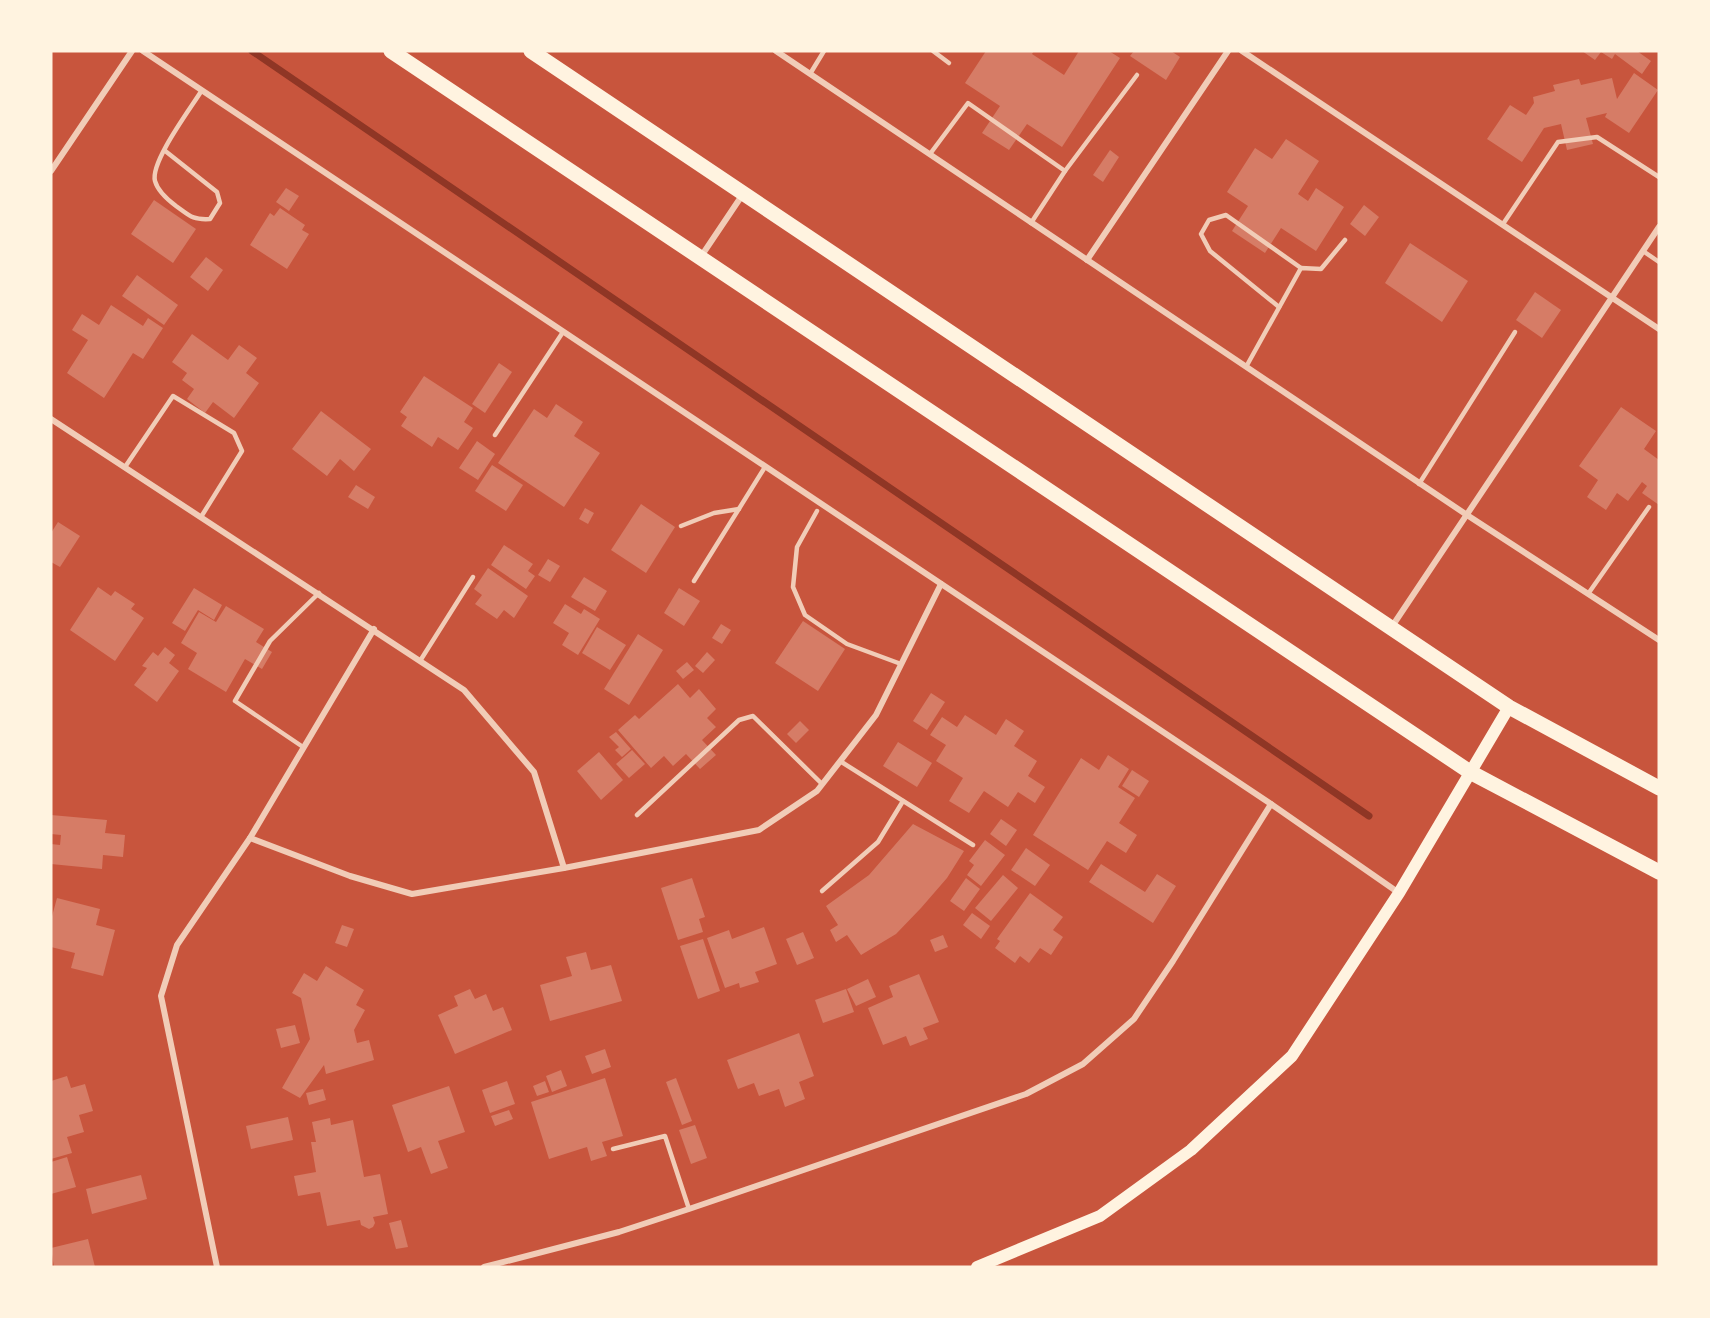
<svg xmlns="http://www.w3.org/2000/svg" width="1710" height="1318" font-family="'Roboto Condensed',sans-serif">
  <rect width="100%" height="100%" fill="#c8553d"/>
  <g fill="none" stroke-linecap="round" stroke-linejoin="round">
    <polyline stroke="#8f3625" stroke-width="7" points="252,51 1369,816"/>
  </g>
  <g fill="#d67c66">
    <polygon points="986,51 1034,51 1032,54 1064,75 1079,51 1109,51 1120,58 1062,147 1027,124 1009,150 982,133 1000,106 965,83"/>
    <polygon points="1134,51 1171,51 1180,57 1166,80 1130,56"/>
    <polygon points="1582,51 1637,51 1651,61 1642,74 1615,54 1612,59 1601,52 1595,60"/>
    <polygon points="1634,73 1658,90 1629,133 1605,117 1607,113 1586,118 1593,144 1567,150 1561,124 1544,128 1522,162 1487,139 1510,105 1526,115 1534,103 1533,97 1555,91 1553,85 1579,79 1581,85 1612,78 1617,99"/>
    <polygon points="1286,139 1319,161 1298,194 1308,201 1316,188 1344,207 1316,251 1281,228 1265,253 1232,231 1248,206 1227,192 1255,148 1272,159"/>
    <polygon points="1110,150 1119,157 1103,182 1093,175"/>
    <polygon points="286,188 299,196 289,211 276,202"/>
    <polygon points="154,200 196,229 173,263 131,234"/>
    <polygon points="1364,205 1379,217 1365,236 1350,224"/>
    <polygon points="280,208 305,225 302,230 309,234 287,269 250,245 270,213 274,216"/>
    <polygon points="1410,243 1468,281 1442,322 1385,283"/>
    <polygon points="206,257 223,270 208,291 190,277"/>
    <polygon points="137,275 178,305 164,325 122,296"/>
    <polygon points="1535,292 1561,310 1542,338 1516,320"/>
    <polygon points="111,305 143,326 148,318 163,328 143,359 133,353 104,398 67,373 88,340 72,330 82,314 99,325"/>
    <polygon points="192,334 228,360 239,345 257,358 246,373 259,383 234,418 213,402 205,413 187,399 194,389 182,380 187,373 172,362"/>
    <polygon points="499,363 512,372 485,413 472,404"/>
    <polygon points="424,376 473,408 464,422 473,428 458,450 438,437 432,447 401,426 407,417 400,412"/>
    <polygon points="556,404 583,422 574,436 600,453 564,507 498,463 534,409 547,418"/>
    <polygon points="1621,407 1656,431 1644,449 1659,460 1659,505 1642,493 1647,486 1642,482 1628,501 1617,493 1606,510 1587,497 1598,480 1579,466"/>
    <polygon points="321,411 371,449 354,471 340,459 327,476 292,449"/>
    <polygon points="477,441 495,454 478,480 459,468"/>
    <polygon points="492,465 523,485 506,511 475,491"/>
    <polygon points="356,485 375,497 368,509 348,497"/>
    <polygon points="641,504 675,527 646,573 611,550"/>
    <polygon points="585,508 594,513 588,524 579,519"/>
    <polygon points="58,522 80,536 60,567 51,562 51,533"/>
    <polygon points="504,545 533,564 528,571 535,576 526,589 491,565"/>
    <polygon points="548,559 560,566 550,582 538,575"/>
    <polygon points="488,568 528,596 514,618 504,610 497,619 475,604 482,595 474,589"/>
    <polygon points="584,577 607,591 595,611 571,597"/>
    <polygon points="98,587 111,596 115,591 135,604 131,609 144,618 115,661 70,630"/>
    <polygon points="194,588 222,605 214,620 198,610 185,631 172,623"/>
    <polygon points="679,588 700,601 684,626 664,613"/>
    <polygon points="565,604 581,614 584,609 600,619 578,655 562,645 569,633 553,623"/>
    <polygon points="226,606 264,629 256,642 272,652 262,669 245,659 226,692 188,669 197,653 181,643 199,612 216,622"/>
    <polygon points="803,621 845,649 818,691 775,663"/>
    <polygon points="721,624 731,630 722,644 712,638"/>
    <polygon points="597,627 626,645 610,670 582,653"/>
    <polygon points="638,634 663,650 629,705 604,689"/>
    <polygon points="165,647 175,655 169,663 179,671 157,702 134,685 147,668 142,666 153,652 158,656"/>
    <polygon points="707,652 715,660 703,673 695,666"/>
    <polygon points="687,662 694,670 683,679 676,671"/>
    <polygon points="678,684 690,698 699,689 716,709 707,718 716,727 702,740 716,755 700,769 686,754 673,766 664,756 651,768 618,730 635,715 639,719"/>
    <polygon points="931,693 945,702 927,730 913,721"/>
    <polygon points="965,715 996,735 1006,719 1024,731 1014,746 1037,761 1028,776 1045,787 1035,803 1018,792 1008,807 984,791 969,813 949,801 963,778 936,761 946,745 930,735 942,717 957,727"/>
    <polygon points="800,721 809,730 796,743 787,734"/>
    <polygon points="616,732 631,749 622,757 615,750 619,747 609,737"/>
    <polygon points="898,742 932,763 917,787 883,766"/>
    <polygon points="632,750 645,764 629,778 616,764"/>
    <polygon points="599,752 623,780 601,800 577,771"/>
    <polygon points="1108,755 1129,769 1118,787 1135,798 1119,823 1137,835 1126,853 1107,841 1088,870 1033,835 1081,758 1099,770"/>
    <polygon points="1132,770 1149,781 1139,797 1122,786"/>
    <polygon points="51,815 107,820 105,833 125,835 123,857 103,855 102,869 51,864 51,844 60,845 61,835 51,834"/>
    <polygon points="1001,819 1017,830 1006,846 990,834"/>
    <polygon points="913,824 964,851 947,878 921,908 896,934 861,955 847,935 836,942 830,930 838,925 826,906 869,875"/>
    <polygon points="985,840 1005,855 981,886 967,875 974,865 969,861"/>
    <polygon points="1026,848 1050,865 1035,886 1011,870"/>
    <polygon points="1101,864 1145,892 1157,874 1176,886 1153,923 1089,882"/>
    <polygon points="1003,875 1018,888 991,921 975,908"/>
    <polygon points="692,878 705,917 699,919 703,932 678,940 661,888"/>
    <polygon points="966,878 980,889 964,911 950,901"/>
    <polygon points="1030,893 1063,917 1053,930 1063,937 1051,955 1040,948 1029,963 1020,956 1015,963 995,948 1000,941 997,939"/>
    <polygon points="57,898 100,909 96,925 115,930 103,976 71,968 75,953 51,947 51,920"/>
    <polygon points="972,913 990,926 981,939 963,925"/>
    <polygon points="342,925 354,929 347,947 335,943"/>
    <polygon points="764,927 777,964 755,972 759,982 740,988 739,983 725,988 707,938 729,930 732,939"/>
    <polygon points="803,932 814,958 797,965 786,939"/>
    <polygon points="943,935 948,947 935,952 930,940"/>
    <polygon points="703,939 720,991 698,999 680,946"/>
    <polygon points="586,952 591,970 611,965 622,1001 550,1021 540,985 572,976 566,957"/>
    <polygon points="326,966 364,990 356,1005 365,1010 354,1030 357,1043 369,1040 374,1060 326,1074 324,1065 300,1098 282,1088 310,1039 301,998 292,993 304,973 317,981"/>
    <polygon points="919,974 939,1022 923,1028 928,1039 910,1046 906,1036 883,1045 868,1008 893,997 889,986"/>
    <polygon points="868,979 876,997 856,1006 847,989"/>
    <polygon points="470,989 475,999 486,994 493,1011 503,1007 512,1030 455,1054 438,1015 458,1006 454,996"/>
    <polygon points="846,989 854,1012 823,1023 815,1000"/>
    <polygon points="295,1025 300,1043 281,1048 276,1029"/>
    <polygon points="799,1033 814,1076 799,1082 805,1099 785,1107 779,1089 759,1096 754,1083 738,1089 727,1060"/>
    <polygon points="605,1049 611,1067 592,1074 585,1056"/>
    <polygon points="561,1070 567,1086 552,1092 546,1076"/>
    <polygon points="67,1076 71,1088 85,1084 93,1111 79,1115 84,1132 67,1137 72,1153 51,1159 51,1081"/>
    <polygon points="605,1078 623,1136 602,1142 607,1156 591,1161 587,1147 549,1159 531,1102"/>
    <polygon points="676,1078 692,1121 682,1125 666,1082"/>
    <polygon points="507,1081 515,1104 490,1113 482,1090"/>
    <polygon points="545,1081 549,1092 537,1096 533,1086"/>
    <polygon points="449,1086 465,1132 438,1141 448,1168 431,1174 421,1147 408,1152 392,1105"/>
    <polygon points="323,1089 326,1100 309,1105 306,1093"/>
    <polygon points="509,1110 513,1119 495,1126 491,1116"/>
    <polygon points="288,1117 293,1140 251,1149 246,1126"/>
    <polygon points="330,1118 331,1125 353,1120 364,1177 380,1174 388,1214 373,1217 375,1223 373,1227 369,1229 361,1225 360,1220 327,1226 320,1192 298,1196 294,1176 316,1172 311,1142 316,1142 312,1122"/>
    <polygon points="695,1125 707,1158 691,1164 679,1130"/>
    <polygon points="67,1157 76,1187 51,1194 51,1162"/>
    <polygon points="141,1175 147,1199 92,1214 86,1189"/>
    <polygon points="401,1220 408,1247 396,1249 389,1223"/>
    <polygon points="88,1239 95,1267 54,1267 51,1248"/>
  </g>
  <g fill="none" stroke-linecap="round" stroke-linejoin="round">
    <g stroke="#f1ccb7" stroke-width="4.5">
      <polyline points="933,51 949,63"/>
      <polyline points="810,74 824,51"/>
      <path d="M 164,150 L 217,192 L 220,203 L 210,219 C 192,220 190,216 176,206 C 168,200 158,192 155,181 C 150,162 191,108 202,90"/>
      <polyline points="930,154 968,103 1065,171 1031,223"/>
      <polyline points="1065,171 1137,75"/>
      <polyline points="1503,224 1558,142 1597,137 1659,177"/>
      <polyline points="1643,251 1659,262"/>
      <polyline points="1279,307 1210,251 1201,234 1209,220 1226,215 1301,268"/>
      <polyline points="1246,367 1301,268 1321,269 1345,240"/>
      <polyline points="495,435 563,332"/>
      <polyline points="125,467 173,396 234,433 242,451 201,517"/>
      <polyline points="1419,484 1515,332"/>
      <polyline points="817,511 797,547 793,587 805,615 847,644 901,664"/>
      <polyline points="681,526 714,513 739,509"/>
      <polyline points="694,581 765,467"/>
      <polyline points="1588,594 1649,507"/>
      <polyline points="420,661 473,577"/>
      <polyline points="303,747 235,701 270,641 319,593"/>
      <polyline points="840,761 973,845"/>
      <polyline points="637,815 739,720 753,716 822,784"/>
      <polyline points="822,891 878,842 903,801"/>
      <polyline points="613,1149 665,1136 689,1209"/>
    </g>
    <g stroke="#f1ccb7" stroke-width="6">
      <polyline points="143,51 1271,804 1399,893"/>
      <polyline points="776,51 1467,515 1659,640"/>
      <polyline points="1242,51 1659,329"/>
      <polyline points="51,171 132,51"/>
      <polyline points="700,258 743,194"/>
      <polyline points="1087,260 1228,51"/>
      <polyline points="51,419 464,690 534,772 564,868"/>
      <polyline points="1391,628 1659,227"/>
      <polyline points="250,838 350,876 412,894 564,868 759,830 817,791 876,715 941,584"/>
      <polyline points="217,1267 161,996 177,945 250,838 374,629"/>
      <polyline points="484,1267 619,1232 689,1209 1026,1094 1083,1064 1134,1019 1173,961 1271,804"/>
    </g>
    <polyline stroke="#fff3e0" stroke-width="12" points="977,1267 1100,1216 1191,1150 1292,1056 1399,893 1509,707"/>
    <g stroke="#fff3e0" stroke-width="15">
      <polyline points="391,51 1470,772 1659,872"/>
      <polyline points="531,51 1509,707 1659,788"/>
    </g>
  </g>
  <rect width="1710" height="1318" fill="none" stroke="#fff3e0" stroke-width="105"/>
</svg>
